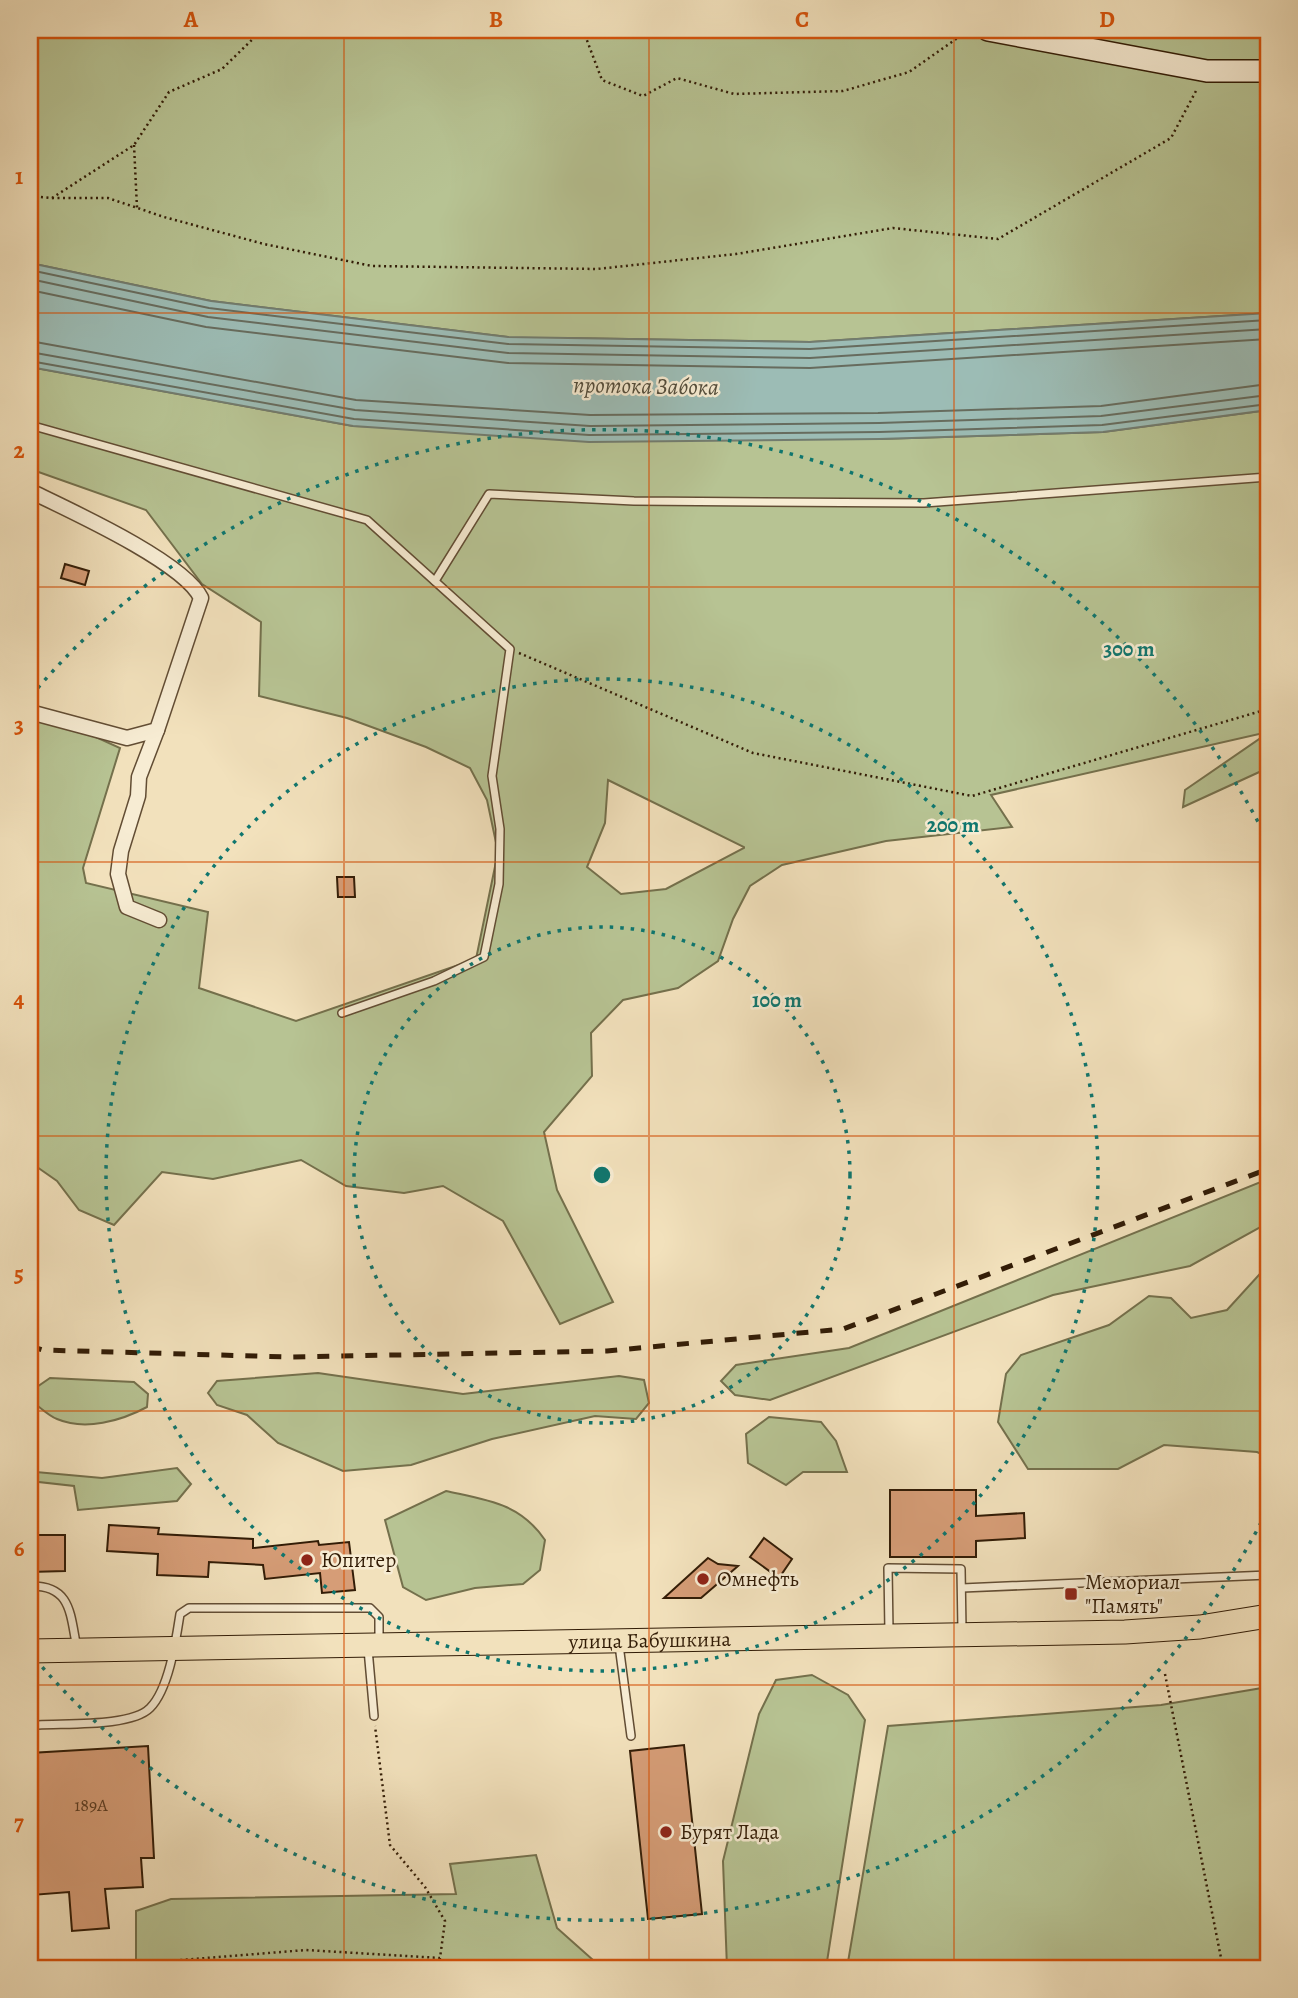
<svg xmlns="http://www.w3.org/2000/svg" width="1298" height="1998" font-family="Alegreya,serif">
  <rect width="100%" height="100%" fill="#f2e1bc"/>
  <filter id="stains"><feTurbulence type="fractalNoise" baseFrequency=".00286" numOctaves="4"/><feColorMatrix values="0 0 0 0 .2 0 0 0 0 .09 0 0 0 0 .02 0 0 0 .5 -.17"/></filter>
  <radialGradient id="worn" r=".72"><stop offset=".6" stop-color="#630" stop-opacity="0"/><stop offset="1" stop-color="#630" stop-opacity=".3"/></radialGradient>
  <g fill="#b7c393" stroke="#74704c" stroke-width="2" fill-rule="evenodd">
    <polygon points="30,30 1268,30 1268,313 810,342 508,337 211,301 30,263"/>
    <path d="M 30,367 L 353,426 L 879,439 L 1103,432 L 1268,410 L 1268,732 L 991,795 L 1012,827 L 886,841 L 782,865 L 750,886 L 733,919 L 718,961 L 678,988 L 623,1000 L 591,1033 L 592,1076 L 544,1132 L 557,1190 L 613,1302 L 560,1324 L 503,1221 L 443,1186 L 404,1193 L 346,1186 L 301,1160 L 213,1179 L 162,1172 L 114,1225 L 79,1210 L 57,1181 L 37,1167 L 30,1174 L 30,707 L 120,748 L 83,868 L 86,883 L 208,912 L 199,988 L 296,1021 L 476,959 L 498,852 L 487,800 L 470,768 L 426,747 L 347,718 L 259,696 L 261,622 L 202,584 L 146,510 L 30,469 ZM 608,780 L 744,847 L 744,848 L 666,889 L 621,894 L 587,867 L 605,823 Z"/>
    <polygon points="1268,733 1268,768 1183,807 1185,790"/>
    <polygon points="1263,1181 1268,1183 1268,1223 1190,1266 1053,1295 770,1400 735,1395 721,1381 736,1365 849,1348"/>
    <polygon points="1268,1265 1268,1457 1257,1452 1164,1445 1118,1469 1028,1469 998,1422 1006,1374 1021,1355 1109,1325 1149,1296 1171,1298 1191,1318 1227,1310"/>
    <polygon points="318,1373 463,1394 619,1376 644,1380 649,1403 636,1419 595,1416 492,1439 411,1465 343,1471 278,1443 247,1415 217,1405 208,1393 217,1381"/>
    <path d="M 50,1378 L 134,1382 L 148,1394 L 147,1407 C 121,1421 85,1431 57,1419 C 49,1416 41,1408 34,1403 L 34,1389 Z"/>
    <polygon points="769,1417 821,1422 836,1441 847,1472 803,1472 786,1485 748,1463 746,1434"/>
    <polygon points="177,1468 191,1484 177,1501 78,1510 74,1486 30,1481 30,1474 36,1472 102,1478"/>
    <path d="M 446,1491 C 487,1500 520,1503 545,1540 L 540,1570 L 523,1584 L 475,1588 L 426,1600 L 403,1587 L 385,1520 Z"/>
    <polygon points="812,1675 848,1695 865,1720 826,1968 727,1968 723,1861 759,1714 776,1680"/>
    <polygon points="1268,1687 1268,1968 847,1968 888,1726 1161,1705"/>
    <polygon points="536,1855 557,1928 602,1968 136,1968 136,1911 171,1899 456,1894 450,1864"/>
  </g>
  <polygon fill="#9cbcb5" stroke="#727c6f" stroke-width="2" points="30,263 211,301 508,337 810,342 1268,313 1268,410 1103,432 879,439 589,442 353,426 30,367"/>
  <g fill="none" stroke-linecap="round" stroke-linejoin="round">
    <g stroke="#676c5e" stroke-width="2">
      <polyline points="30,270 209,308 508,344 810,349 1268,320"/>
      <polyline points="30,279 208,317 508,353 810,358 1268,329"/>
      <polyline points="30,290 206,327 508,363 810,368 1268,339"/>
      <polyline points="30,341 356,400 590,415 878,413 1101,406 1268,384"/>
      <polyline points="30,352 355,410 590,426 879,423 1101,416 1268,395"/>
      <polyline points="30,361 354,419 589,435 879,432 1102,425 1268,404"/>
    </g>
  </g>
  <g fill="#d69d77" stroke="#321c06" stroke-width="2">
    <polygon points="65,564 89,571 85,585 61,578"/>
    <polygon points="337,877 354,877 355,897 338,897"/>
    <polygon points="890,1490 976,1490 976,1516 1024,1513 1025,1538 976,1541 976,1557 890,1557"/>
    <polygon points="109,1525 159,1528 158,1534 253,1539 253,1548 318,1541 319,1545 349,1542 355,1590 322,1593 320,1573 265,1579 263,1565 209,1562 208,1577 157,1575 158,1554 107,1551"/>
    <polygon points="30,1535 65,1535 65,1571 30,1572"/>
    <polygon points="764,1538 792,1559 779,1578 750,1557"/>
    <polygon points="708,1558 718,1564 738,1566 701,1598 664,1598"/>
    <polygon points="684,1745 702,1914 648,1919 630,1751"/>
    <polygon points="148,1746 154,1858 141,1858 143,1887 105,1889 109,1928 72,1931 69,1892 32,1895 30,1753"/>
  </g>
  <g fill="none" stroke-linecap="round" stroke-linejoin="round">
    <defs>
      <g id="lane">
        <polyline points="30,425 367,520 510,649 492,776 500,829 499,884 484,957 434,981 342,1013"/>
        <polyline points="435,581 489,494 634,501 924,503 1268,477"/>
        <path d="M 30,1586 C 72,1585 70,1615 77,1648"/>
        <polyline points="962,1588 1268,1575"/>
        <polyline points="889,1632 888,1568 961,1569 962,1630"/>
        <polyline points="619,1645 631,1736"/>
        <polyline points="368,1649 374,1716"/>
        <path d="M 38,1725 C 66,1723 131,1727 150,1708 C 169,1689 176,1640 180,1614 L 189,1608 L 370,1608 L 379,1617 L 379,1641"/>
      </g>
      <g id="street">
        <path d="M 30,491 C 69,510 184,562 201,598 L 157,730 L 127,738 L 30,712"/>
        <polyline points="157,730 139,777 138,796 121,851 118,874 127,907 159,920"/>
      </g>
      <polyline id="secondary" points="988,30 1207,71 1268,71"/>
      <g id="primary">
        <path id="s1" d="M 30,1651 L 1125,1632 L 1200,1627 L 1268,1616"/>
      </g>
    </defs>
    <use href="#lane" stroke="#624d34" stroke-width="10"/>
    <use href="#street" stroke="#624d34" stroke-width="17"/>
    <use href="#secondary" stroke="#321c06" stroke-width="24"/>
    <use href="#primary" stroke="#321c06" stroke-width="25"/>
    <g stroke="#321c06" stroke-width="2.5" stroke-dasharray="2 3.5" stroke-linecap="butt">
      <polyline points="583,30 602,80 643,96 677,78 734,94 843,91 909,72 969,30"/>
      <polyline points="134,145 137,208"/>
      <polyline points="30,196 52,198 134,145 169,92 222,69 262,30"/>
      <polyline points="52,198 108,198 164,217 264,244 372,266 597,269 736,254 893,228 998,239 1171,138 1197,89"/>
      <polyline points="519,653 753,753 972,796 1268,709"/>
      <polyline points="1165,1674 1223,1968"/>
      <polyline points="131,1964 306,1950 440,1958 445,1921 425,1887 390,1845 375,1726"/>
      <polyline points="439,1968 440,1958"/>
    </g>
    <use href="#lane" stroke="#f7ecd3" stroke-width="7"/>
    <use href="#street" stroke="#f7ecd3" stroke-width="14"/>
    <use href="#secondary" stroke="#f7ecd3" stroke-width="21"/>
    <use href="#primary" stroke="#f2e1bc" stroke-width="23"/>
    <polyline stroke="#321c06" stroke-width="5" stroke-dasharray="12 12" stroke-linecap="butt" points="30,1346 43,1350 289,1357 607,1351 843,1329 1268,1169"/>
  </g>
  <path fill="none" stroke="#d6530b" stroke-width="2" stroke-opacity="0.55" d="M 344,30 L 344,1968M 649,30 L 649,1968M 954,30 L 954,1968M 30,313 L 1268,313M 30,587 L 1268,587M 30,862 L 1268,862M 30,1136 L 1268,1136M 30,1411 L 1268,1411M 30,1685 L 1268,1685"/>
  <g fill="none" stroke="#0f766e" stroke-width="3.5" stroke-dasharray="3.5 7">
    <circle cx="602" cy="1175" r="248"/>
    <circle cx="602" cy="1175" r="496"/>
    <path d="M1266 1513A745 745 0 0 1 31 1654M31 696A745 745 0 0 1 1266 837"/>
  </g>
  <g fill="#8f2418" stroke="#f7ecd3" stroke-width="2.5">
    <circle cx="307" cy="1560" r="7"/>
    <circle cx="703" cy="1579" r="7"/>
    <rect x="1064" y="1587" width="14" height="14" rx="3.5"/>
    <circle cx="666" cy="1832" r="7"/>
  </g>
  <g text-anchor="middle" dominant-baseline="central" stroke-width="5" stroke-linejoin="round" paint-order="stroke">
    <g font-size="18" fill="#5b3c22">
      <text x="91" y="1805">189А</text>
    </g>
    <g font-size="21" fill="#321c06" stroke="#f7ecd3" text-anchor="start">
      <text x="321" y="1560">Юпитер</text>
      <text x="717" y="1579">Омнефть</text>
      <text x="1085" y="1582">Мемориал<tspan x="1085" dy="24">"Память"</tspan></text>
      <text x="680" y="1832">Бурят Лада</text>
    </g>
    <g font-size="21" fill="#321c06" stroke="#f7ecd3">
      <text stroke="none"><textPath href="#s1" startOffset="620">улица Бабушкина</textPath></text>
    </g>
    <g font-size="23" font-style="italic" fill="#524c3b" stroke="#f7ecd3">
      <text transform="translate(646 386) rotate(1)">протока Забока</text>
    </g>
  </g>
  <circle cx="602" cy="1175" r="10" fill="#0f766e" stroke="#f7ecd3" stroke-width="3.5"/>
  <g font-size="21" text-anchor="middle" font-weight="bold" fill="#0f766e" stroke="#f7ecd3" stroke-width="5" stroke-linejoin="round" paint-order="stroke">
    <text x="1129" y="656">300 m</text>
    <text x="953" y="832">200 m</text>
    <text x="777" y="1007">100 m</text>
  </g>
  <rect width="1298" height="1998" fill="none" stroke="#f2e1bc" stroke-width="77"/>
  <rect x="38" y="38" width="1222" height="1922" fill="none" stroke="#d6530b" stroke-width="2.5"/>
  <g font-size="23" text-anchor="middle" font-weight="bold" fill="#d6530b">
    <text x="191" y="27">A</text>
    <text x="496" y="27">B</text>
    <text x="802" y="27">C</text>
    <text x="1107" y="27">D</text>
    <text x="19" y="184">1</text>
    <text x="19" y="458">2</text>
    <text x="19" y="733">3</text>
    <text x="19" y="1007">4</text>
    <text x="19" y="1281">5</text>
    <text x="19" y="1556">6</text>
    <text x="19" y="1830">7</text>
  </g>
  <rect width="100%" height="100%" filter="url(#stains)"/>
  <rect width="100%" height="100%" fill="url(#worn)"/>
</svg>
